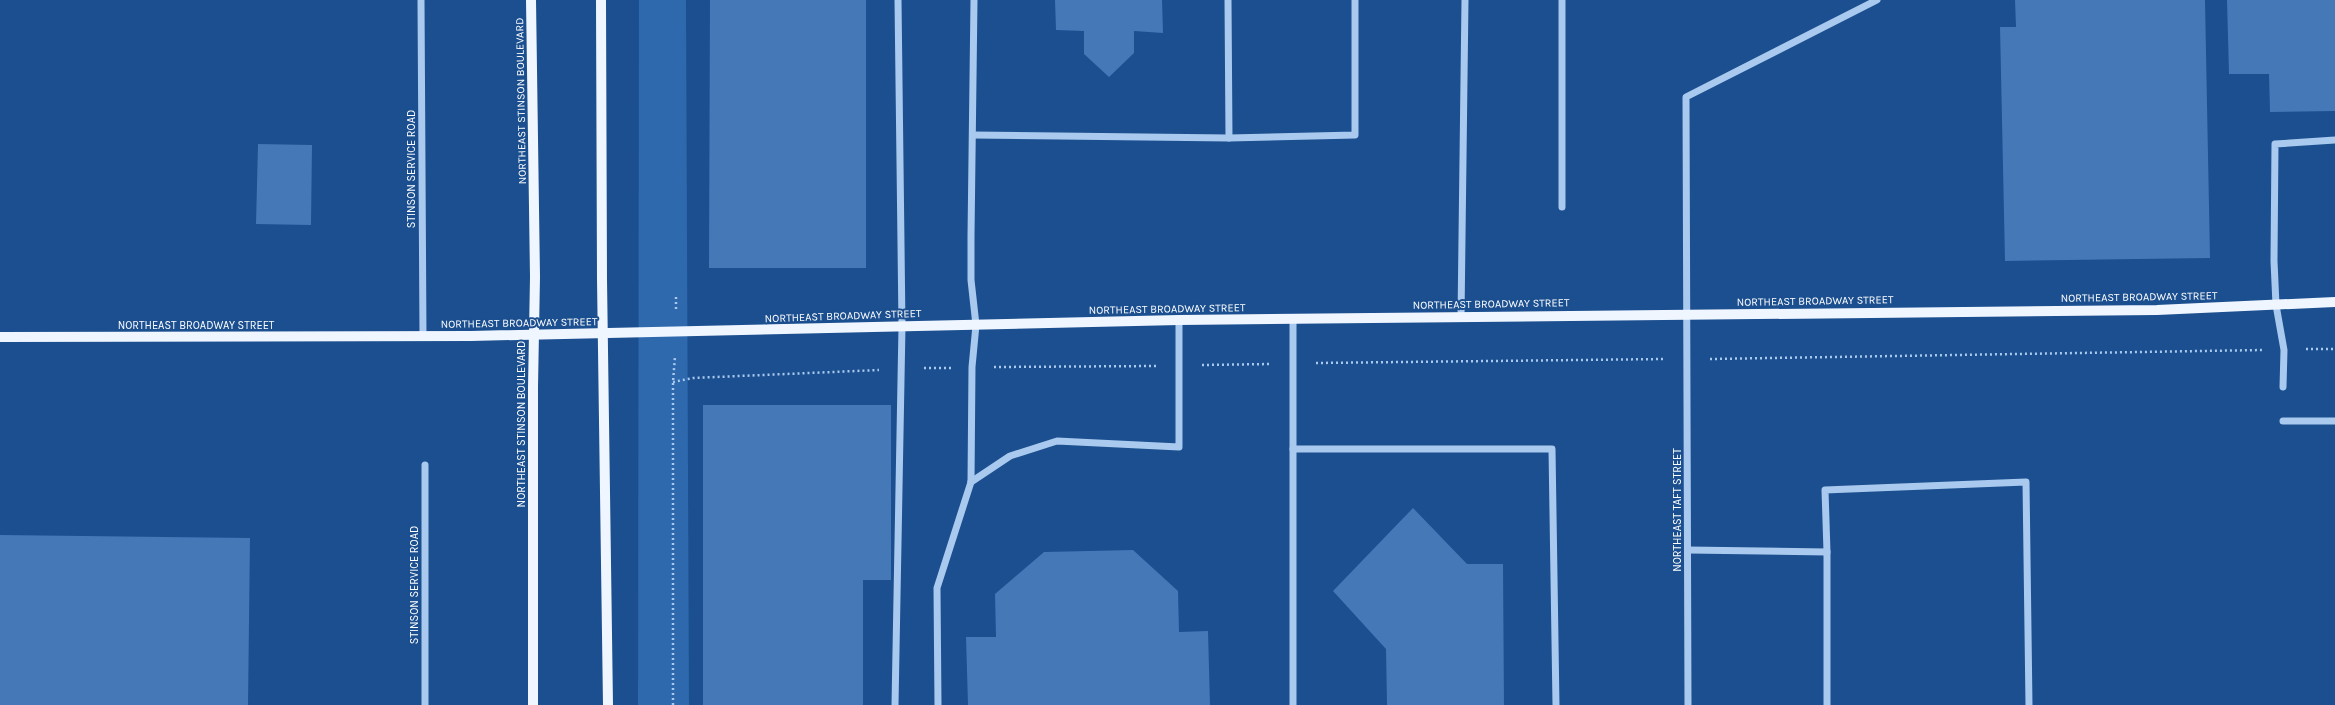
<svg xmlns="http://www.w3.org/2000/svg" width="2335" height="705" font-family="Karla,sans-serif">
  <rect width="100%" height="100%" fill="#1b4f8f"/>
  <polygon fill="#2e69ad" points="639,0 686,0 689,705 638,705"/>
  <g fill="#4478b7">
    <polygon points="710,0 866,0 866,268 709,268"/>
    <polygon points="1055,0 1162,0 1163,33 1134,31 1134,53 1109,77 1084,54 1084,31 1056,30"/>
    <polygon points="2015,0 2205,0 2210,258 2005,261 2000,27 2016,27"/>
    <polygon points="2227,0 2335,0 2335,111 2270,112 2269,74 2229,74"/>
    <polygon points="258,144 312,145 311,225 256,224"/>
    <polygon points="703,405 891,405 891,580 863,580 863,705 703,705"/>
    <polygon points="1413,508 1467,564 1503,564 1504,705 1387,705 1386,649 1333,591"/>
    <polygon points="0,535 250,538 248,705 0,705"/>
    <polygon points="1133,550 1178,591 1179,632 1208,631 1210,705 968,705 966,637 996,637 995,594 1044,552"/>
  </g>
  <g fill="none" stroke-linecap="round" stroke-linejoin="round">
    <g stroke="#a9c9ee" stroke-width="2.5" stroke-dasharray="2 3" stroke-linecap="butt">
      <polyline points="676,297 676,309"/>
      <polyline points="2306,349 2335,349"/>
      <polyline points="1710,359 2263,350"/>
      <polyline points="1316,363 1665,359"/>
      <polyline points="1202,365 1271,364"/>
      <polyline points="994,367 1157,366"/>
      <polyline points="924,368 951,368"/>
      <polyline points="673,382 693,378 879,370"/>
      <polyline points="673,705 673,382 675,356"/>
    </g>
    <g stroke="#a9c9ee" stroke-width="7">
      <polyline points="421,0 423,337"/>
      <polyline points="1228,0 1229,138"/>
      <polyline points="1562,0 1562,207"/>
      <polyline points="973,135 1229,138 1355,135 1355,0"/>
      <polyline points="1461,317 1465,0"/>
      <polyline points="1293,319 1293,705"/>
      <polyline points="2283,387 2284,350 2276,305 2274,261 2275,144 2335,140"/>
      <polyline points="2283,421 2335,421"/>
      <polyline points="1293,449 1552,449 1556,705"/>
      <polyline points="425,465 425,705"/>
      <polyline points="971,482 1010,456 1057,441 1179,447 1179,320"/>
      <polyline points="1688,550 1827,552 1825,490 2026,482 2029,705"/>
      <polyline points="895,705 902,326 898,0"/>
      <polyline points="938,705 937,588 971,482 972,367 976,325 971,280 971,236 974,0"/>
      <polyline points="1688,705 1686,97 1877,0"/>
      <polyline points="1827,705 1827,552"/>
    </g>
    <g stroke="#f0f6ff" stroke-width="10">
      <polyline points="531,0 535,277 533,387 533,705"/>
      <polyline points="601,0 602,279 608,705"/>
      <polyline points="0,337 471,336 1179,320 2157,310 2335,302"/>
    </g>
  </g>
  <g text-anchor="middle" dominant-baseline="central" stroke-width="4" stroke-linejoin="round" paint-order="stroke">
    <g font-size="11" fill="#fff" stroke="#1b4f8f">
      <text transform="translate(521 101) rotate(-91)">NORTHEAST STINSON BOULEVARD</text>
      <text transform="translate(411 169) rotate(-90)">STINSON SERVICE ROAD</text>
      <text transform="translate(2139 297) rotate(-1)">NORTHEAST BROADWAY STREET</text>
      <text transform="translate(1815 301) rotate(-1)">NORTHEAST BROADWAY STREET</text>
      <text transform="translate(1491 304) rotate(-1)">NORTHEAST BROADWAY STREET</text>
      <text transform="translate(1167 309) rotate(-1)">NORTHEAST BROADWAY STREET</text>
      <text transform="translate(843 316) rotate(-2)">NORTHEAST BROADWAY STREET</text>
      <text transform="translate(519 323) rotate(-1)">NORTHEAST BROADWAY STREET</text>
      <text x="196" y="325">NORTHEAST BROADWAY STREET</text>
      <text transform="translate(521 424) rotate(-90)">NORTHEAST STINSON BOULEVARD</text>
      <text transform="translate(1677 510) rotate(-90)">NORTHEAST TAFT STREET</text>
      <text transform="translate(414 585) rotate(-90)">STINSON SERVICE ROAD</text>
    </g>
  </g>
</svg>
